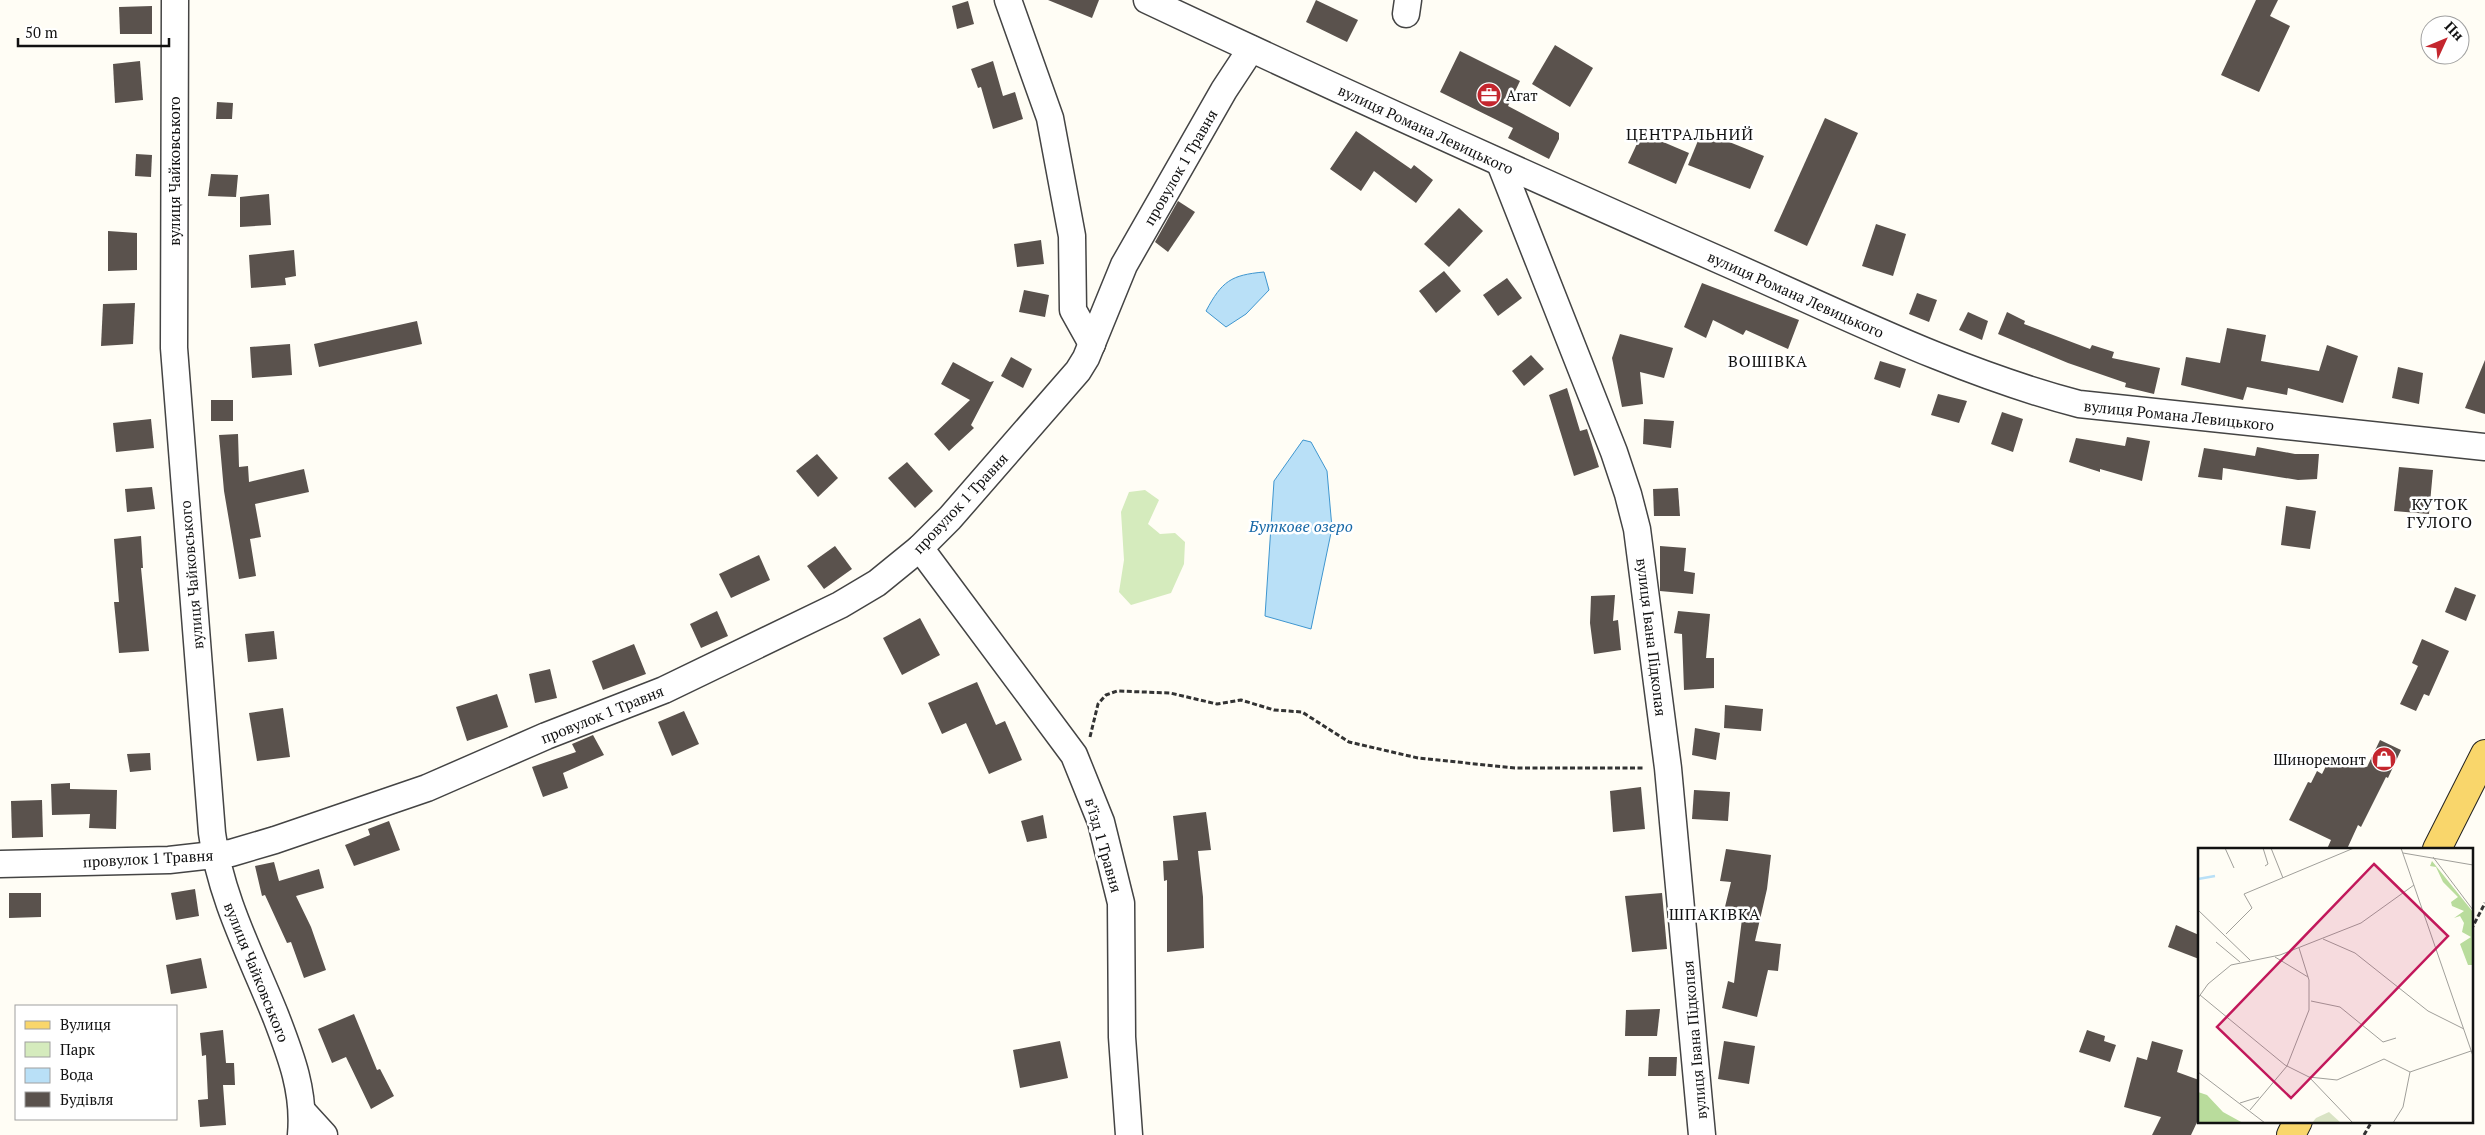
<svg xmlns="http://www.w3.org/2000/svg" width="2485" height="1135" font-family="'PT Serif',serif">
  <rect width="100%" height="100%" fill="#fffdf5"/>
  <polygon fill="#d5ebbd" points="1145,490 1159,500 1148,524 1160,534 1175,533 1185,542 1184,564 1171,593 1131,605 1119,592 1124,560 1121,512 1129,492"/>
  <g fill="#b9e0f7" stroke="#3f96cf">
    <path d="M 1264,272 L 1269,290 L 1246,314 L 1226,327 L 1206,311 C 1222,281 1231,275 1264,272 Z"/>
    <polygon points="1303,440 1311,442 1327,471 1332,528 1311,629 1265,616 1274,481"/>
  </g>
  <g fill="#5a524d">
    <polygon points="1048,0 1099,0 1092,18"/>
    <polygon points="1316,0 1358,20 1347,42 1306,22"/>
    <polygon points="2256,0 2278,0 2270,16 2290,26 2259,92 2221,75"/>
    <polygon points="968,1 974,24 957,29 952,6"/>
    <polygon points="152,6 152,34 120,34 119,7"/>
    <polygon points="1555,45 1593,68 1570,107 1532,84"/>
    <polygon points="1460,51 1520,81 1508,106 1559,133 1559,139 1549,159 1508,138 1513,128 1440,92"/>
    <polygon points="140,61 143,100 115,103 113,64"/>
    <polygon points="993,61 1003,96 1015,92 1023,119 993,129 981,87 978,88 971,69"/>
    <polygon points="217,102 233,103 232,119 216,119"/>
    <polygon points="1825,118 1858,133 1807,246 1774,231"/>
    <polygon points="1356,131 1411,169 1414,165 1433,180 1416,203 1374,171 1361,191 1330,169"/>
    <polygon points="1702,131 1764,156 1750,189 1688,165"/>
    <polygon points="1642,133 1689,153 1676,184 1628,163"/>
    <polygon points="136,154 152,155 151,177 135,176"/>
    <polygon points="211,174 238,175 236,197 208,196"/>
    <polygon points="269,194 271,225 240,227 240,197"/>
    <polygon points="1178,201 1195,212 1168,252 1155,242"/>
    <polygon points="1459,208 1483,231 1449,267 1424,244"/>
    <polygon points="1876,224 1906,234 1893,276 1862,266"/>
    <polygon points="108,231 137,233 137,270 108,271"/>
    <polygon points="1041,240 1044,264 1017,267 1014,244"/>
    <polygon points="294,250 296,276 285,278 286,285 251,288 249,255"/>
    <polygon points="1444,271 1461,291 1436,313 1419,291"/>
    <polygon points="1507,278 1522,298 1498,316 1483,295"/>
    <polygon points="1702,283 1799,320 1788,349 1746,330 1743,335 1713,320 1706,338 1684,327"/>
    <polygon points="1024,290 1049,295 1045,317 1019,312"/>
    <polygon points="1917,293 1937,300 1929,322 1909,314"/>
    <polygon points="135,303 133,344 101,346 103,304"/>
    <polygon points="1968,312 1988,321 1982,340 1959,330"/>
    <polygon points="2007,312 2025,321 2024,324 2090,349 2092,345 2114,352 2112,358 2160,368 2154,394 2125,387 2126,383 2068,363 1998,334"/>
    <polygon points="417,321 422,344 319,367 314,344"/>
    <polygon points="2227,328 2266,335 2261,361 2319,371 2327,345 2358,356 2343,403 2288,388 2287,395 2247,387 2243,400 2181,385 2186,357 2220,363"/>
    <polygon points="1620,334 1673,348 1664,378 1640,372 1643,404 1622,407 1612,358"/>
    <polygon points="290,344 292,375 252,378 250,347"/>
    <polygon points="1531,355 1544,369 1524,386 1512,371"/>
    <polygon points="1011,357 1032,369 1023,388 1001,376"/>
    <polygon points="2485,360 2485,414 2465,408"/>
    <polygon points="1880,361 1906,369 1900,388 1874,379"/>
    <polygon points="953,362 990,382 994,381 971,425 974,428 949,451 934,434 970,400 941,384"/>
    <polygon points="2398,367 2423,373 2419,404 2392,398"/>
    <polygon points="1567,388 1580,431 1587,429 1599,467 1574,476 1549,395"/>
    <polygon points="1938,394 1967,401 1959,423 1931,415"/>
    <rect x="211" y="400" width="22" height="21"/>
    <polygon points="2002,412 2023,419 2013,452 1991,444"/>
    <polygon points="151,419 154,448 116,452 113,423"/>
    <polygon points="1644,419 1674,421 1671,448 1643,444"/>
    <polygon points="238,434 239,467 248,466 249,482 304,469 309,492 255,504 261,537 250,539 256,576 239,579 224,491 219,435"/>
    <polygon points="2127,437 2150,441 2142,481 2100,469 2100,472 2069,462 2076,438 2125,446"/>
    <polygon points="2257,447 2295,454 2319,454 2317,479 2298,480 2223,468 2222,480 2198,477 2204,448 2255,456"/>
    <polygon points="817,454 838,478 818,497 796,471"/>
    <polygon points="907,462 933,491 915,508 888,478"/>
    <polygon points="2399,467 2433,470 2429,514 2394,511"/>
    <polygon points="152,487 155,509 127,512 125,489"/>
    <polygon points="1678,488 1680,516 1654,516 1653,489"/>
    <polygon points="2286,506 2316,511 2310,549 2281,545"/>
    <polygon points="141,536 143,568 141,568 149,651 119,653 114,602 119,602 114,539"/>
    <polygon points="835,546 852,569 824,589 807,566"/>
    <polygon points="1660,546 1686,548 1684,571 1695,573 1693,594 1660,591"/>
    <polygon points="759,555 770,580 731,598 719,574"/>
    <polygon points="2455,587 2476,595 2466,621 2445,612"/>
    <polygon points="1615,595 1613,621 1618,620 1621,650 1594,654 1590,623 1591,596"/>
    <polygon points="717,611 728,636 701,648 690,624"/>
    <polygon points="1678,611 1710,614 1706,658 1714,658 1714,688 1684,690 1682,634 1674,633"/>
    <polygon points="920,618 940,655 902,675 883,638"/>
    <polygon points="274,631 277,659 248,662 245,634"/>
    <polygon points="2422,639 2449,651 2429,696 2424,694 2416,711 2400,704 2418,666 2412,663"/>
    <polygon points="634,644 646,674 603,690 592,661"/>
    <polygon points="550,669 557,698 535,703 529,674"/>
    <polygon points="977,682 996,725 1005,721 1022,760 989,774 966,723 942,734 928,703"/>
    <polygon points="497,694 508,727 467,741 456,707"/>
    <polygon points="1725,705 1763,709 1761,731 1724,728"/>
    <polygon points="283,708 290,757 257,761 249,713"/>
    <polygon points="684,711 699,744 672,756 658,722"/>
    <polygon points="1695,728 1720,733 1716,760 1692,755"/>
    <polygon points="593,735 604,755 563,773 568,788 543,797 532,767 576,752 572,744"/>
    <polygon points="2380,740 2401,750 2388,778 2386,777 2361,827 2358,825 2347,849 2327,849 2331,840 2289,820 2308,782 2311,783 2317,771 2322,774 2329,760 2339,765 2343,756 2367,767"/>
    <polygon points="150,753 151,770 130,772 127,754"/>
    <polygon points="70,783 70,789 117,790 116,829 89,828 90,814 52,815 51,784"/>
    <polygon points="1641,787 1645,829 1613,832 1610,791"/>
    <polygon points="1694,790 1730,792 1728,821 1692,819"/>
    <polygon points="42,800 43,837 12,838 11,801"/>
    <polygon points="1206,812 1211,850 1198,851 1203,897 1204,948 1167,952 1167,880 1164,881 1163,861 1178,860 1173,816"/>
    <polygon points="1043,815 1047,838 1027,842 1021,821"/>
    <polygon points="389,821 400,850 354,866 345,845 370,835 368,829"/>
    <polygon points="1726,849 1771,855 1767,889 1755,941 1781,944 1778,971 1768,970 1757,1017 1722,1008 1728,981 1734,983 1742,919 1723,915 1731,882 1720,881"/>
    <polygon points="274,862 279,881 319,869 324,888 296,896 311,927 326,970 304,978 291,942 287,943 265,895 262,896 255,866"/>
    <polygon points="195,889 199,916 176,920 171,893"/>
    <polygon points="9,893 41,893 41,917 9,918"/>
    <polygon points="1662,893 1667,949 1632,952 1625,896"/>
    <polygon points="2176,925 2199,935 2199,959 2168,947"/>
    <polygon points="201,958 207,988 171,994 166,965"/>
    <polygon points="1660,1009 1657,1036 1625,1036 1626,1010"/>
    <polygon points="354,1014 377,1070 380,1069 394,1096 371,1109 346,1057 332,1063 318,1029"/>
    <polygon points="223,1030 226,1063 234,1063 235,1085 223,1085 226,1125 200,1127 198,1100 208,1099 206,1055 202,1056 200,1033"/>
    <polygon points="2087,1030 2105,1036 2104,1041 2116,1045 2110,1062 2079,1052"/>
    <polygon points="1060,1041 1068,1078 1020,1088 1013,1050"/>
    <polygon points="1724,1041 1755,1046 1749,1084 1718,1079"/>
    <polygon points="2152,1041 2183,1050 2177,1072 2199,1080 2199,1118 2191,1135 2152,1135 2161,1117 2124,1107 2137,1057 2147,1060"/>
    <polygon points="1649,1057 1677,1057 1676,1076 1648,1076"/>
  </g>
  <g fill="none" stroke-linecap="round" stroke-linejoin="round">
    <defs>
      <g id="minor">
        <path d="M 175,0 L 174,348 L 212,833 C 220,897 252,957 276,1017 C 291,1056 305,1092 301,1135"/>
        <polyline points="1008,0 1050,118 1072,236 1073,310 1092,344"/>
        <path d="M 1147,0 C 1338,90 1531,177 1724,262 C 1840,313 1956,372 2079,404 L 2485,447"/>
        <polyline points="1406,14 1408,0"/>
        <polyline points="1500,163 1614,452 1628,494 1637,529 1668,768 1702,1135"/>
        <polyline points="920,548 1074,755 1101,822 1121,903 1122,1037 1129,1135"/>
        <polyline points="0,864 169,860 231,853 275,840 427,788 546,736 664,690 840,605 877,583 920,548 950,518 1078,371 1086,358 1124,265 1224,90 1251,49"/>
        <polyline points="303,1112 324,1135"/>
      </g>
      <g id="major">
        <polyline points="2437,849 2485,754"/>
        <polyline points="2291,1135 2298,1121"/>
      </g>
    </defs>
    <use href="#minor" stroke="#444" stroke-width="29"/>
    <use href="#major" stroke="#222" stroke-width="30"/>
    <g stroke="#333" stroke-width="3" stroke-dasharray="5 2.5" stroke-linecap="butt">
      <polyline points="1090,737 1098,704 1106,695 1117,691 1170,693 1217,704 1241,700 1274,710 1302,712 1349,742 1418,758 1515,768 1645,768"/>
      <polyline points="2471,930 2485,903"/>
      <polyline points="2364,1135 2372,1121"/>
    </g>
    <use href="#minor" stroke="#fff" stroke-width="26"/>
    <use href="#major" stroke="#f9d66b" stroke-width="28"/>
  </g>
  <defs>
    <symbol id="office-disc" viewBox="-11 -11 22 22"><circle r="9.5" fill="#c4262e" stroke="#fff"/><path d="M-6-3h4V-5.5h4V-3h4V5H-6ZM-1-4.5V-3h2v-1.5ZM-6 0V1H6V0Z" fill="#fff"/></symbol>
    <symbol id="shop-disc" viewBox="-11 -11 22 22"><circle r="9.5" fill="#c4262e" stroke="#fff"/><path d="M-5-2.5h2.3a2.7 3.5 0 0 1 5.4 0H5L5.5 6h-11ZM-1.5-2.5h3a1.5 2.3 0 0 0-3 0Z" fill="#fff"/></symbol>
  </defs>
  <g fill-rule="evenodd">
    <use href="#office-disc" x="1475" y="81" width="28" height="28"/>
    <use href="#shop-disc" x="2370" y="745" width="28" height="28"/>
  </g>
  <g text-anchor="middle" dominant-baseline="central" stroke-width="5" stroke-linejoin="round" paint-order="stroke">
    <g font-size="15" fill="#111" stroke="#fff" text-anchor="start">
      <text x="1506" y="95">Агат</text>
      <text x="2366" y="759" text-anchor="end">Шиноремонт</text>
    </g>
    <g font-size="15" fill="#111" stroke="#fff">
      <text transform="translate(1426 129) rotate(25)">вулиця Романа Левицького</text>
      <text transform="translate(1180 167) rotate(-60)">провулок 1 Травня</text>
      <text transform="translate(174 171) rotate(-90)">вулиця Чайковського</text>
      <text transform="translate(1796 294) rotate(24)">вулиця Романа Левицького</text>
      <text transform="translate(2179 415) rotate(6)">вулиця Романа Левицького</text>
      <text transform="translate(960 503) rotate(-47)">провулок 1 Травня</text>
      <text transform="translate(191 575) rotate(-95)">вулиця Чайковського</text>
      <text transform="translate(1652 637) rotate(83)">вулиця Івана Підкопая</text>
      <text transform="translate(602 714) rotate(-22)">провулок 1 Травня</text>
      <text transform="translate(1104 845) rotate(74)">в’їзд 1 Травня</text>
      <text transform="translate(148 858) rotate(-3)">провулок 1 Травня</text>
      <text transform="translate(257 972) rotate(68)">вулиця Чайковського</text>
      <text transform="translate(1694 1040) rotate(-95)">вулиця Івана Підкопая</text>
    </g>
    <g font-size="16" letter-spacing="1" fill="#111" stroke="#fff">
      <text x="1690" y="134">ЦЕНТРАЛЬНИЙ</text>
      <text x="1768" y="361">ВОШІВКА</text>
      <text x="2440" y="504">КУТОК<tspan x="2440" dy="18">ГУЛОГО</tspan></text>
      <text x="1715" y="914">ШПАКІВКА</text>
    </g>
    <g font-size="16" font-style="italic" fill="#1768a6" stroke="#fff">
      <text x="1301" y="526">Буткове озеро</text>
    </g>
  </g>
  <g transform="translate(2198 848)">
    <rect width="275" height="275" fill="#fffdf5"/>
    <path d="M 234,13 L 275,64 L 275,117 L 270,117 L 262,96 L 273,89 L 264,84 L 266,75 L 262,68 L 256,70 L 266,63 L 254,58 L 253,54 L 260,49 L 245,34 L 238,19 L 232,18 ZM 0,244 L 9,247 L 25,264 L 45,275 L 0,275 Z" fill="#b9dc9c"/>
    <path d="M 131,264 L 143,275 L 114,275 L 118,270 Z" fill="#d9e3c4"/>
    <path fill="none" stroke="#b9e0f7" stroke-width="2.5" d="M 0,31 L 17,28"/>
    <path fill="none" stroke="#a09f9a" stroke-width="1" d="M 27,0 L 36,20M 65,0 L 70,16 L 67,18M 73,0 L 85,30M 203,0 L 275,208M 205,5 L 275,17M 235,9 L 275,62M 0,62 L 52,112M 28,86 L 54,60 L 46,46 L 156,0M 125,91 L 157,105 L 230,163 L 266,181M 18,94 L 42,114M 77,109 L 110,129M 2,147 L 87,217 L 111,229 L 155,275M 0,150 L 10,136 L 33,117 L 82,107 L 163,75 L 216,37M 113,153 L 142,159 L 185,194 L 198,190M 0,224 L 67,275M 111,229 L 139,232 L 186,211 L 212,224M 42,255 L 61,249M 52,262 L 89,218 L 111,162 L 111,132 L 101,100M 195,275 L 205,259 L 212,224 L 273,203"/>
    <path fill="#c2185b" fill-opacity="0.15" stroke="#c2185b" stroke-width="2.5" d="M 176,16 L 250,88 L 93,250 L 19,179 Z"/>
    <rect width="275" height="275" fill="none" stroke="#111" stroke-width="2.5"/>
  </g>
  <rect x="15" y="1005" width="162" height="115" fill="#ffffff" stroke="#a0a0a0"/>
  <rect x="25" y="1021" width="25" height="8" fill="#f9d66b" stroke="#a0a0a0"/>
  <text x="60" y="1030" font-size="15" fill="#111111">Вулиця</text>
  <rect x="25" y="1042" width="25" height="15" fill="#d5ebbd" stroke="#a0a0a0"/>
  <text x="60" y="1055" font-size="15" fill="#111111">Парк</text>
  <rect x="25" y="1068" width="25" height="15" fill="#b9e0f7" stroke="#a0a0a0"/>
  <text x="60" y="1080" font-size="15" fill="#111111">Вода</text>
  <rect x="25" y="1092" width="25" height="15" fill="#5a524d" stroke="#a0a0a0"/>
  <text x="60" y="1105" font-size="15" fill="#111111">Будівля</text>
  <g transform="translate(2445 40) rotate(46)"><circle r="24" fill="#ffffff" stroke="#a0a0a0"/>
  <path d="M0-4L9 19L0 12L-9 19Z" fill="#c4262e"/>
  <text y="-8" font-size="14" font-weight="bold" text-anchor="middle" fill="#111111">Пн</text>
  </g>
  <path d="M18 38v8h151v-8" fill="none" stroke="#111111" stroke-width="2.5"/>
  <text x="25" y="38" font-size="15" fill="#111111" stroke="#ffffff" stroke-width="4" paint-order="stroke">50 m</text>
</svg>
